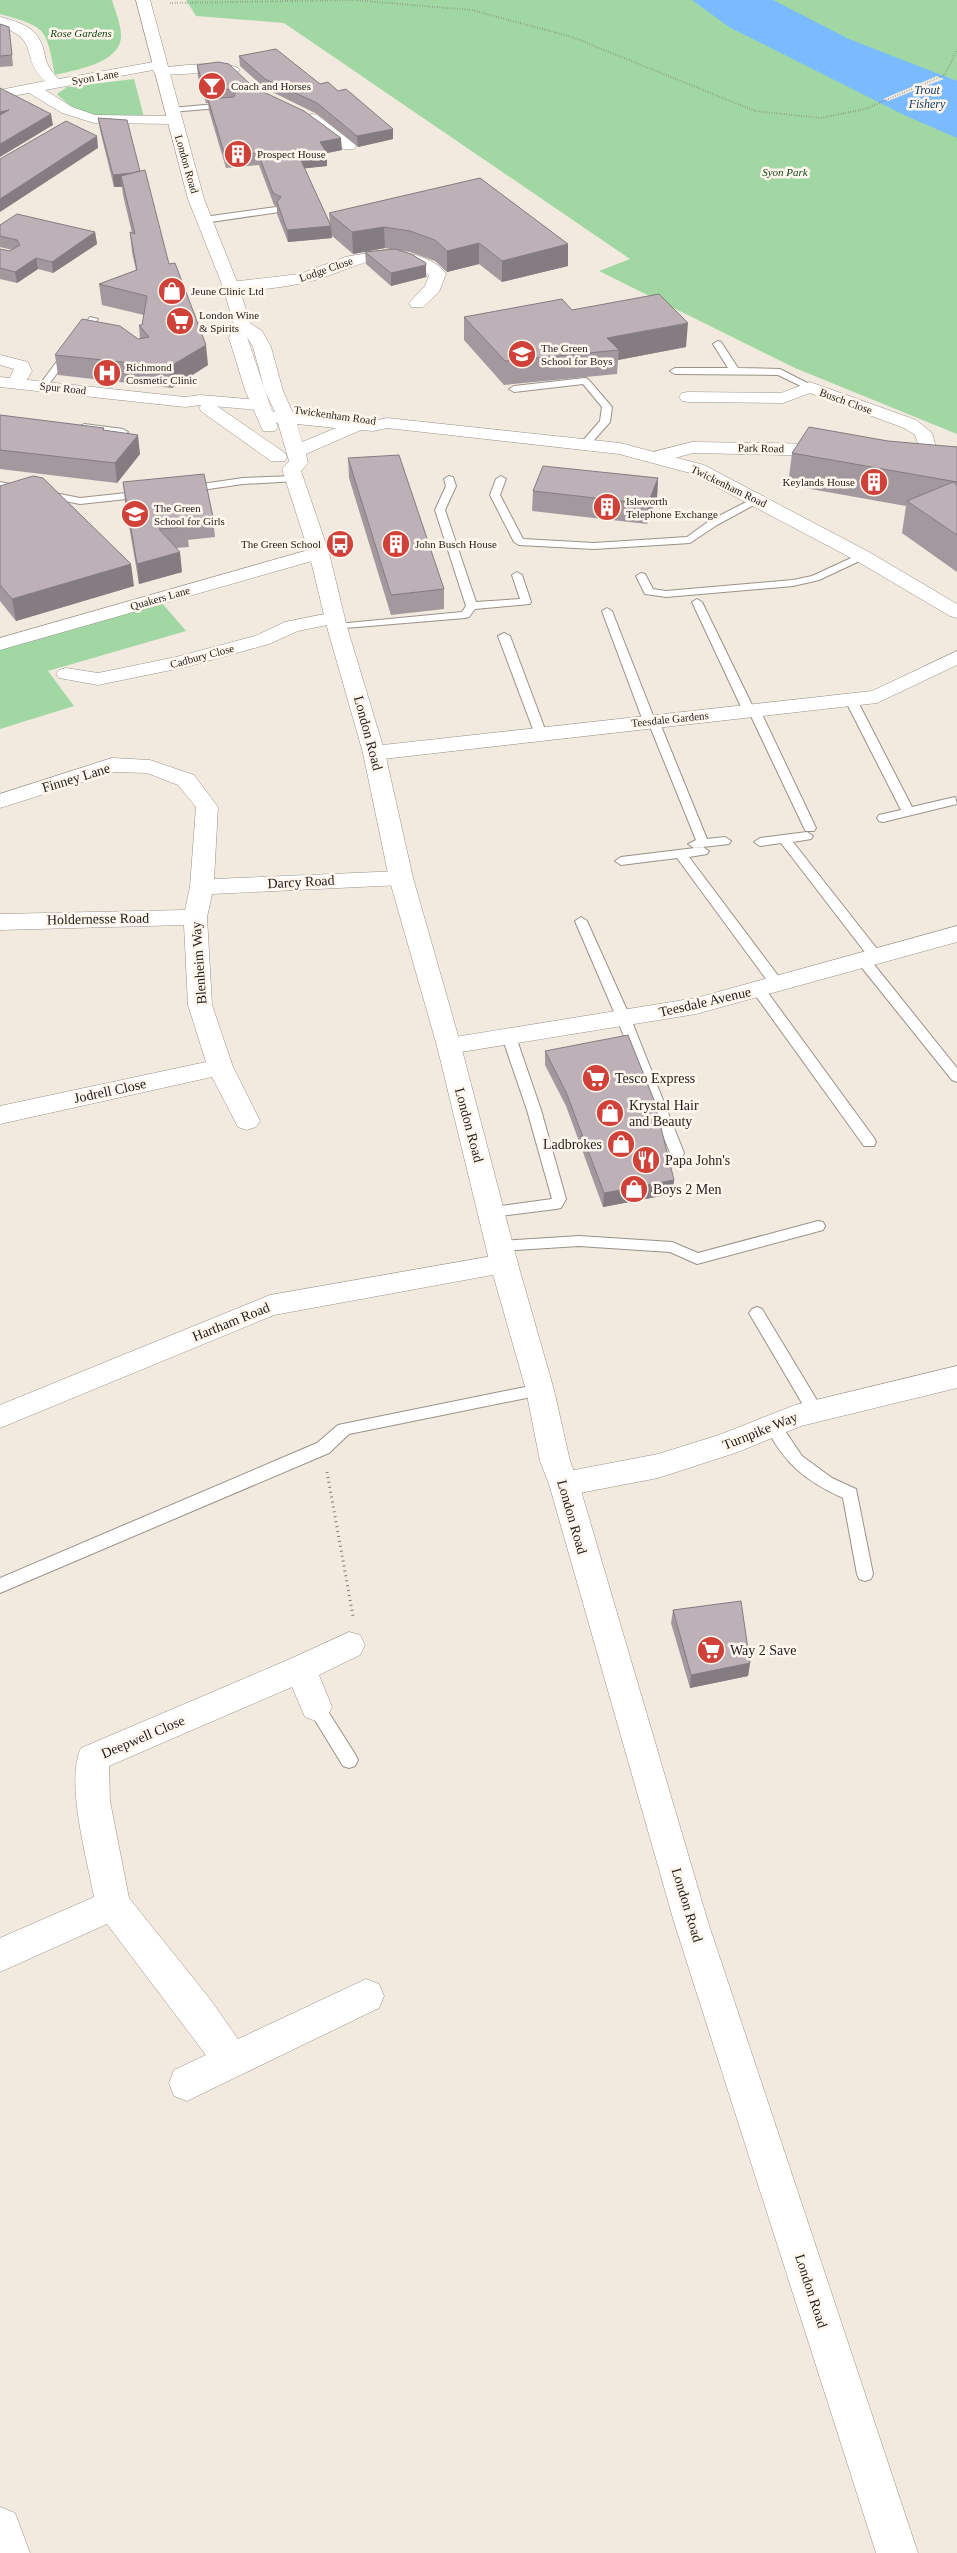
<svg xmlns="http://www.w3.org/2000/svg" width="957" height="2553" font-family="'Times New Roman',serif">
  <rect width="100%" height="100%" fill="#f2eadf"/>
  <g fill="#a1d7a3">
    <path d="M 0,0 L 112,0 C 115,11 121,24 121,35 C 122,63 75,70 55,75 C 46,28 47,27 0,14 Z"/>
    <polygon points="186,0 957,0 957,434 795,368 599,271 630,259 284,23 196,16"/>
    <path d="M 134,79 L 144,117 C 109,117 83,121 57,94 L 67,87 Z"/>
    <polygon points="162,603 186,631 48,671 74,706 0,729 0,649"/>
  </g>
  <polygon fill="#7abbff" points="692,0 773,0 849,39 957,81 957,138 904,115 729,27"/>
  <polygon fill="#f2eadf" points="937,76 944,79 888,101 883,99"/>
  <g fill="none" stroke-linecap="round" stroke-linejoin="round">
    <defs>
      <g id="service">
        <polygon points="227,103 230,103 230,107 171,112 167,110 171,108"/>
        <polygon points="276,207 280,210 279,212 204,223 200,220 204,217"/>
        <polygon points="90,317 98,319 46,388 40,388 40,384"/>
        <polygon points="718,341 721,342 738,368 780,369 815,387 807,389 778,375 675,374 670,371 675,368 728,368 713,344"/>
        <polygon points="585,378 588,379 612,407 610,422 588,447 584,448 579,445 600,421 602,407 583,384 514,392 509,389 514,386"/>
        <polygon points="84,424 123,429 128,432 123,435 81,429 79,427"/>
        <polygon points="293,476 297,477 297,481 243,484 188,492 183,489 188,486 243,478"/>
        <polygon points="449,476 453,477 456,486 445,510 476,602 520,599 512,575 517,572 522,575 531,602 530,604 475,609 469,617 465,618 333,629 331,627 337,624 462,612 466,606 435,510 446,486 444,479"/>
        <polygon points="501,476 506,479 500,495 523,539 594,543 687,537 709,521 754,498 763,500 717,525 690,543 594,549 519,545 514,542 490,495 496,479"/>
        <polygon points="0,482 80,498 145,491 150,494 145,497 80,504 0,488"/>
        <polygon points="862,553 867,556 866,558 819,580 793,586 666,597 645,594 636,576 641,573 645,574 653,589 666,591 793,580 812,576"/>
        <polygon points="697,599 702,602 753,707 760,710 816,828 814,831 806,831 804,828 750,714 743,711 692,602"/>
        <polygon points="607,608 612,611 654,718 659,721 707,839 725,837 731,841 729,844 694,848 688,844 696,840 649,724 643,721 602,611"/>
        <polygon points="504,633 510,636 546,732 544,734 536,734 534,732 498,636"/>
        <polygon points="851,697 857,700 912,807 955,797 957,804 883,822 879,821 877,818 879,815 901,810 845,700"/>
        <polygon points="807,832 813,836 811,839 793,842 881,954 883,957 881,960 871,960 781,843 760,846 754,842 760,838"/>
        <polygon points="703,847 709,851 707,854 689,857 782,981 784,984 782,987 772,987 677,858 621,865 615,861 621,857"/>
        <polygon points="581,917 587,921 631,1019 684,1153 682,1157 677,1158 670,1153 617,1019 575,921"/>
        <polygon points="863,956 868,957 957,1068 957,1082 952,1080 858,963 856,960"/>
        <polygon points="758,985 763,986 874,1138 876,1142 874,1146 864,1146 753,992 751,989 753,986"/>
        <polygon points="509,1032 516,1037 541,1110 566,1199 561,1208 556,1209 492,1217 485,1212 487,1208 552,1199 527,1110 502,1037"/>
        <polygon points="818,1221 823,1222 825,1226 823,1230 697,1264 670,1252 579,1246 501,1251 496,1250 494,1246 496,1242 501,1241 579,1236 672,1242 698,1253"/>
        <polygon points="757,1307 762,1309 821,1407 823,1411 821,1415 815,1417 809,1415 749,1313 752,1309"/>
        <polygon points="540,1384 546,1386 548,1390 546,1394 349,1434 329,1453 0,1593 0,1578 317,1443 338,1425"/>
        <path d="M 773,1420 L 779,1422 L 802,1456 L 832,1478 L 856,1489 L 873,1574 L 871,1579 L 865,1581 L 859,1579 L 857,1574 L 843,1498 C 804,1480 785,1464 765,1426 L 767,1422 Z"/>
        <polygon points="316,1699 322,1702 355,1754 358,1760 355,1766 349,1768 343,1766 310,1712 307,1707 310,1702"/>
      </g>
      <g id="minor">
        <path d="M 0,17 C 12,20 31,25 38,37 C 49,55 40,61 59,79 L 159,61 L 164,62 L 165,67 C 180,66 231,59 240,70 L 233,74 L 226,72 L 160,75 L 155,74 L 153,70 L 45,90 L 72,107 L 95,115 L 174,116 L 181,120 L 174,124 L 94,123 L 62,113 L 29,93 L 0,98 L 0,90 L 45,81 C 19,57 42,41 0,26 Z"/>
        <polygon points="312,114 317,115 354,143 356,146 354,149 344,149 307,121 305,118"/>
        <path d="M 385,250 C 405,252 434,256 446,274 L 439,292 L 423,307 L 411,307 L 409,303 L 425,286 L 429,275 C 381,241 353,272 307,282 C 282,288 256,290 231,292 L 223,287 L 231,282 L 300,274 L 345,257 Z"/>
        <polygon points="0,355 28,362 32,371 22,388 10,388 7,384 14,369 0,365"/>
        <polygon points="810,382 916,420 932,433 937,451 934,455 922,455 915,435 904,428 810,393 783,403 688,402 682,401 679,397 682,393 688,392 781,393"/>
        <polygon points="692,442 831,444 837,446 840,450 837,454 831,456 693,453 656,463 649,461 647,457 649,453"/>
        <polygon points="319,547 326,549 329,553 326,557 0,650 0,638"/>
        <polygon points="335,612 342,614 345,618 342,622 298,631 269,644 186,667 98,685 59,678 56,674 59,670 66,668 98,673 176,657 255,636 285,622"/>
        <polygon points="957,651 957,665 877,703 374,760 366,758 363,753 366,748 374,746 872,691"/>
        <polygon points="112,758 150,760 194,775 218,807 214,879 401,871 409,873 413,878 409,883 401,885 212,894 207,917 212,1005 233,1067 260,1121 256,1127 247,1130 238,1127 212,1077 0,1124 0,1106 206,1062 188,1005 184,925 0,930 0,914 185,910 190,887 196,807 178,785 147,773 114,772 0,808 0,794"/>
        <polygon points="957,926 957,942 696,1014 449,1054 440,1052 437,1046 440,1040 449,1038 696,998"/>
        <polygon points="504,1254 514,1257 518,1264 514,1271 274,1315 0,1428 0,1405 270,1295"/>
        <polygon points="957,1366 957,1388 801,1426 738,1452 658,1478 564,1496 553,1492 549,1484 553,1476 564,1472 658,1454 719,1435 795,1405"/>
        <path d="M 349,1632 L 360,1635 L 365,1645 L 360,1655 L 319,1675 L 332,1707 L 327,1717 L 316,1721 L 305,1717 L 292,1687 L 109,1766 L 110,1801 L 129,1898 L 210,1999 L 238,2039 L 366,1979 L 379,1984 L 384,1996 L 379,2008 L 187,2101 L 174,2096 L 169,2083 L 174,2070 L 206,2055 L 107,1924 L 0,1972 L 0,1938 L 94,1897 C 87,1858 65,1782 81,1748 L 290,1659 Z"/>
        <polygon points="0,2507 15,2513 30,2553 0,2553"/>
      </g>
      <polygon id="secondary" points="0,377 185,397 200,395 260,400 266,401 269,405 266,409 260,410 200,405 185,407 0,387"/>
      <g id="primary">
        <path d="M 136,0 L 150,0 L 204,199 L 239,287 L 250,323 L 262,331 L 271,347 L 283,391 L 293,413 L 373,421 L 387,418 L 620,443 L 704,465 L 869,552 L 957,604 L 957,618 L 950,616 L 855,560 L 690,473 L 619,454 L 387,428 L 373,431 L 361,430 L 306,454 L 308,463 L 301,471 L 329,553 L 347,627 L 385,753 L 413,878 L 461,1046 L 518,1264 L 554,1390 L 570,1461 L 579,1484 L 708,1922 L 918,2553 L 876,2553 L 674,1922 L 549,1484 L 540,1461 L 526,1390 L 490,1264 L 437,1046 L 389,878 L 363,753 L 327,627 L 309,553 L 282,469 L 289,461 L 278,423 L 276,422 L 278,427 L 275,431 L 263,431 L 245,390 L 229,338 L 234,325 L 223,287 L 188,199 ZM 247,337 L 253,347 L 265,391 L 275,412 L 272,411 ZM 297,424 L 336,428 L 302,442 Z"/>
        <polygon points="208,403 214,404 285,453 287,457 285,461 271,461 202,412 199,408 202,404"/>
      </g>
    </defs>
    <use href="#service" stroke="#999288" stroke-width="2"/>
    <use href="#minor" stroke="#999288" stroke-width="1"/>
    <use href="#secondary" stroke="#999288" stroke-width="1"/>
    <use href="#primary" stroke="#999288" stroke-width="1"/>
    <polyline stroke="#807c74" stroke-width="2" stroke-dasharray="0.5 2" stroke-linecap="butt" points="170,3 353,0 472,10 572,37 755,111 821,118 865,109 945,75 957,49"/>
    <polyline stroke="#807c74" stroke-width="3" stroke-dasharray="1 4" stroke-linecap="butt" points="327,1472 353,1616"/>
    <use href="#service" fill="#fff" fill-rule="evenodd"/>
    <use href="#minor" fill="#fff" fill-rule="evenodd"/>
    <use href="#secondary" fill="#fff" fill-rule="evenodd"/>
    <use href="#primary" fill="#fff" fill-rule="evenodd"/>
  </g>
  <g fill="#a3989d">
    <polygon points="0,24 9,27 13,66 0,67"/>
    <polygon points="239,56 320,84 338,91 393,139 358,147 317,114 266,89 240,66"/>
    <polygon points="197,65 253,87 342,150 326,153 327,166 304,168 330,223 329,213 568,244 568,266 502,282 479,264 447,272 435,261 410,252 397,250 427,276 426,277 391,286 366,264 365,252 394,250 385,248 353,254 331,235 332,238 288,242 277,214 277,207 274,205 259,165 226,168 209,111 208,103 206,103 198,77"/>
    <polygon points="98,118 140,171 169,264 208,365 172,388 58,375 55,355 140,339 139,325 142,325 144,315 102,305 99,284 136,270 132,252 130,232 132,233 123,195 122,187 114,187 100,130"/>
    <polygon points="0,225 95,232 97,244 53,273 38,269 17,283 0,279 0,249 10,251 12,250 0,247"/>
    <polygon points="572,310 686,347 618,360 617,374 504,385 464,340 464,317"/>
    <polygon points="0,415 104,428 104,431 140,454 117,483 0,469"/>
    <polygon points="888,441 957,447 957,572 902,533 906,506 788,485 792,453"/>
    <polygon points="348,458 444,589 444,609 391,615 349,478"/>
    <polygon points="658,478 657,498 647,524 532,511 533,491"/>
    <polygon points="123,482 213,517 215,537 188,540 189,547 176,548 182,572 139,584 125,502"/>
    <polygon points="0,486 134,586 16,621 0,601"/>
    <polygon points="545,1051 674,1180 672,1194 603,1207 566,1106 545,1065"/>
    <polygon points="673,1610 750,1663 748,1676 690,1688 671,1623"/>
  </g>
  <g fill="#847c80">
    <polygon points="9,110 0,124 0,112"/>
    <polygon points="51,114 53,125 0,157 0,144"/>
    <polygon points="393,129 393,139 358,147 357,136"/>
    <polygon points="97,136 98,148 0,212 0,199"/>
    <polygon points="341,138 342,150 323,154 327,153 327,166 300,169 299,156 320,142"/>
    <polygon points="140,172 121,176 122,187 114,187 113,175"/>
    <polygon points="331,226 332,238 288,242 287,230"/>
    <polygon points="384,227 385,248 353,254 352,232"/>
    <polygon points="95,232 97,244 53,273 52,262"/>
    <polygon points="479,243 479,264 447,272 447,251"/>
    <polygon points="568,244 568,266 502,282 502,261"/>
    <polygon points="36,258 38,269 17,283 15,272"/>
    <polygon points="426,263 426,277 391,286 391,273"/>
    <polygon points="688,323 686,347 618,360 619,350 607,338"/>
    <polygon points="206,345 208,365 172,388 169,367"/>
    <polygon points="138,435 140,454 117,483 115,463"/>
    <polygon points="658,478 657,498 647,524 648,504"/>
    <polygon points="180,552 182,572 139,584 137,564"/>
    <polygon points="131,564 134,586 16,621 12,599"/>
    <polygon points="674,1180 672,1194 603,1207 604,1193"/>
    <polygon points="750,1663 748,1676 690,1688 691,1675"/>
  </g>
  <g fill="#bdb1b7" stroke="#847c80">
    <polygon points="0,24 9,27 12,55 0,56"/>
    <polygon points="276,49 320,84 328,82 338,91 346,89 393,129 357,136 317,103 265,79 239,56"/>
    <polygon points="218,62 229,64 253,87 304,111 341,138 320,142 327,153 299,156 331,226 287,230 277,202 281,197 273,193 258,153 225,156 208,99 234,97 236,91 234,89 205,91 197,65"/>
    <polygon points="0,88 51,114 0,144 0,115 9,110 0,112"/>
    <polygon points="98,118 127,120 140,171 132,173 113,175"/>
    <polygon points="66,121 97,136 0,199 0,159"/>
    <polygon points="145,170 169,264 175,263 206,345 169,367 55,355 82,319 120,326 138,339 149,337 139,325 142,325 147,296 99,284 137,270 130,232 135,234 121,176"/>
    <polygon points="480,178 568,244 502,261 479,243 447,251 435,240 410,231 384,227 352,232 329,213"/>
    <polygon points="17,214 95,232 52,262 36,258 15,272 0,268 0,249 10,251 20,245 17,240 0,236 0,225"/>
    <polygon points="395,249 411,254 426,263 426,265 391,273 365,252"/>
    <polygon points="659,294 688,323 607,338 619,350 505,361 464,317 562,299 572,310"/>
    <polygon points="0,415 104,428 103,430 138,435 115,463 0,450"/>
    <polygon points="809,427 888,441 957,447 957,482 792,453"/>
    <polygon points="399,455 444,589 391,595 348,458"/>
    <polygon points="543,466 658,478 648,504 533,491"/>
    <polygon points="204,474 213,517 186,520 187,527 159,529 180,552 137,564 123,482"/>
    <polygon points="33,476 43,478 131,564 12,599 0,585 0,486"/>
    <polygon points="953,482 957,485 957,535 907,501"/>
    <polygon points="628,1035 654,1100 674,1180 604,1193 566,1092 545,1051"/>
    <polygon points="741,1601 750,1663 691,1675 673,1610"/>
  </g>
  <defs>
    <symbol id="bar-disc" viewBox="-11 -11 22 22"><circle r="9.5" fill="#d04239" stroke="#fff7ed"/><path d="M-6-5H6L.8 .8V4.5H3.5V6h-7V4.5H-.8V.8Z" fill="#fff"/></symbol>
    <symbol id="building-disc" viewBox="-11 -11 22 22"><circle r="9.5" fill="#d04239" stroke="#fff7ed"/><path d="M-4-6H4V6H1V3H-1V6H-4ZM-2.5-4.3h1.7v1.8h-1.7ZM.8-4.3h1.7v1.8H.8ZM-2.5-1h1.7V.8h-1.7ZM.8-1h1.7V.8H.8Z" fill="#fff"/></symbol>
    <symbol id="shop-disc" viewBox="-11 -11 22 22"><circle r="9.5" fill="#d04239" stroke="#fff7ed"/><path d="M-5-2.5h2.3a2.7 3.5 0 0 1 5.4 0H5L5.5 6h-11ZM-1.5-2.5h3a1.5 2.3 0 0 0-3 0Z" fill="#fff"/></symbol>
    <symbol id="supermarket-disc" viewBox="-11 -11 22 22"><circle r="9.5" fill="#d04239" stroke="#fff7ed"/><path d="M-6-5.5h2.5l.6 2H6L4.5 2H-2.5L-4.4-4H-6ZM-1.5 3.2a1.3 1.3 0 1 0 .1 0ZM3 3.2a1.3 1.3 0 1 0 .1 0Z" fill="#fff"/></symbol>
    <symbol id="school-disc" viewBox="-11 -11 22 22"><circle r="9.5" fill="#d04239" stroke="#fff7ed"/><path d="M0-5L7-2L0 1L-7-2ZM-4 1L0 2.5L4 1V4Q0 6-4 4Z" fill="#fff"/></symbol>
    <symbol id="hospital-disc" viewBox="-11 -11 22 22"><circle r="9.5" fill="#d04239" stroke="#fff7ed"/><path d="M-5-5h3v3.5h4V-5h3V5h-3V1.5h-4V5h-3Z" fill="#fff"/></symbol>
    <symbol id="bus-disc" viewBox="-11 -11 22 22"><circle r="9.5" fill="#d04239" stroke="#fff7ed"/><path d="M-5-6H5V4H4V6H2V4H-2V6H-4V4H-5ZM-3.5-4V0h7V-4ZM-3.5 1.2v1.5H-2V1.2ZM2 1.2v1.5H3.5V1.2Z" fill="#fff"/></symbol>
    <symbol id="restaurant-disc" viewBox="-11 -11 22 22"><circle r="9.5" fill="#d04239" stroke="#fff7ed"/><path d="M-5-6h1v4h1v-4h1v4h1v-4h1v5L-1.5 .5V6h-2V.5L-5-1ZM5-6V6H3V1.5H1.5Q1.5-4 5-6Z" fill="#fff"/></symbol>
  </defs>
  <g fill-rule="evenodd">
    <use href="#bar-disc" x="196" y="70" width="32" height="32"/>
    <use href="#building-disc" x="222" y="138" width="32" height="32"/>
    <use href="#shop-disc" x="156" y="275" width="32" height="32"/>
    <use href="#supermarket-disc" x="164" y="305" width="32" height="32"/>
    <use href="#school-disc" x="506" y="338" width="32" height="32"/>
    <use href="#hospital-disc" x="91" y="357" width="32" height="32"/>
    <use href="#building-disc" x="858" y="466" width="32" height="32"/>
    <use href="#building-disc" x="591" y="491" width="32" height="32"/>
    <use href="#school-disc" x="119" y="498" width="32" height="32"/>
    <use href="#bus-disc" x="324" y="528" width="32" height="32"/>
    <use href="#building-disc" x="380" y="528" width="32" height="32"/>
    <use href="#supermarket-disc" x="580" y="1062" width="32" height="32"/>
    <use href="#shop-disc" x="594" y="1097" width="32" height="32"/>
    <use href="#shop-disc" x="605" y="1128" width="32" height="32"/>
    <use href="#restaurant-disc" x="630" y="1144" width="32" height="32"/>
    <use href="#shop-disc" x="618" y="1173" width="32" height="32"/>
    <use href="#supermarket-disc" x="695" y="1634" width="32" height="32"/>
  </g>
  <g text-anchor="middle" dominant-baseline="central" stroke-width="5" stroke-linejoin="round" paint-order="stroke">
    <g font-size="11" font-style="italic" fill="#124419" stroke="#fff7ed">
      <text x="81" y="33">Rose Gardens</text>
      <text x="785" y="172">Syon Park</text>
    </g>
    <g font-size="11" fill="#1f1d19" stroke="#fff7ed">
      <text transform="translate(95 77) rotate(-10)">Syon Lane</text>
      <text transform="translate(187 164) rotate(74)">London Road</text>
      <text transform="translate(326 269) rotate(-19)">Lodge Close</text>
      <text transform="translate(63 388) rotate(6)">Spur Road</text>
      <text transform="translate(846 401) rotate(20)">Busch Close</text>
      <text transform="translate(335 415) rotate(8)">Twickenham Road</text>
      <text transform="translate(761 448) rotate(1)">Park Road</text>
      <text transform="translate(729 486) rotate(26)">Twickenham Road</text>
      <text transform="translate(160 598) rotate(-16)">Quakers Lane</text>
      <text transform="translate(202 656) rotate(-15)">Cadbury Close</text>
      <text transform="translate(670 719) rotate(-6)">Teesdale Gardens</text>
    </g>
    <g font-size="11" fill="#1f1d19" stroke="#fff7ed" text-anchor="start">
      <text x="231" y="86">Coach and Horses</text>
      <text x="257" y="154">Prospect House</text>
      <text x="191" y="291">Jeune Clinic Ltd</text>
      <text x="199" y="315">London Wine<tspan x="199" dy="13">&amp; Spirits</tspan></text>
      <text x="541" y="348">The Green<tspan x="541" dy="13">School for Boys</tspan></text>
      <text x="126" y="367">Richmond<tspan x="126" dy="13">Cosmetic Clinic</tspan></text>
      <text x="855" y="482" text-anchor="end">Keylands House</text>
      <text x="626" y="501">Isleworth<tspan x="626" dy="13">Telephone Exchange</tspan></text>
      <text x="154" y="508">The Green<tspan x="154" dy="13">School for Girls</tspan></text>
      <text x="321" y="544" text-anchor="end">The Green School</text>
      <text x="415" y="544">John Busch House</text>
    </g>
    <g font-size="12" font-style="italic" fill="#0c3c66" stroke="#fff7ed">
      <text x="927" y="90">Trout<tspan x="927" dy="14">Fishery</tspan></text>
    </g>
    <g font-size="14" fill="#1f1d19" stroke="#fff7ed">
      <text transform="translate(368 733) rotate(75)">London Road</text>
      <text transform="translate(76 778) rotate(-17)">Finney Lane</text>
      <text transform="translate(301 882) rotate(-3)">Darcy Road</text>
      <text transform="translate(98 919) rotate(-1)">Holdernesse Road</text>
      <text transform="translate(199 963) rotate(-94)">Blenheim Way</text>
      <text transform="translate(705 1002) rotate(-13)">Teesdale Avenue</text>
      <text transform="translate(110 1091) rotate(-12)">Jodrell Close</text>
      <text transform="translate(469 1125) rotate(75)">London Road</text>
      <text transform="translate(231 1322) rotate(-22)">Hartham Road</text>
      <text transform="translate(760 1431) rotate(-22)">Turnpike Way</text>
      <text transform="translate(572 1517) rotate(74)">London Road</text>
      <text transform="translate(143 1737) rotate(-23)">Deepwell Close</text>
      <text transform="translate(687 1905) rotate(73)">London Road</text>
      <text transform="translate(811 2291) rotate(72)">London Road</text>
    </g>
    <g font-size="14" fill="#1f1d19" stroke="#fff7ed" text-anchor="start">
      <text x="615" y="1078">Tesco Express</text>
      <text x="629" y="1105">Krystal Hair<tspan x="629" dy="16">and Beauty</tspan></text>
      <text x="602" y="1144" text-anchor="end">Ladbrokes</text>
      <text x="665" y="1160">Papa John's</text>
      <text x="653" y="1189">Boys 2 Men</text>
      <text x="730" y="1650">Way 2 Save</text>
    </g>
  </g>
</svg>
